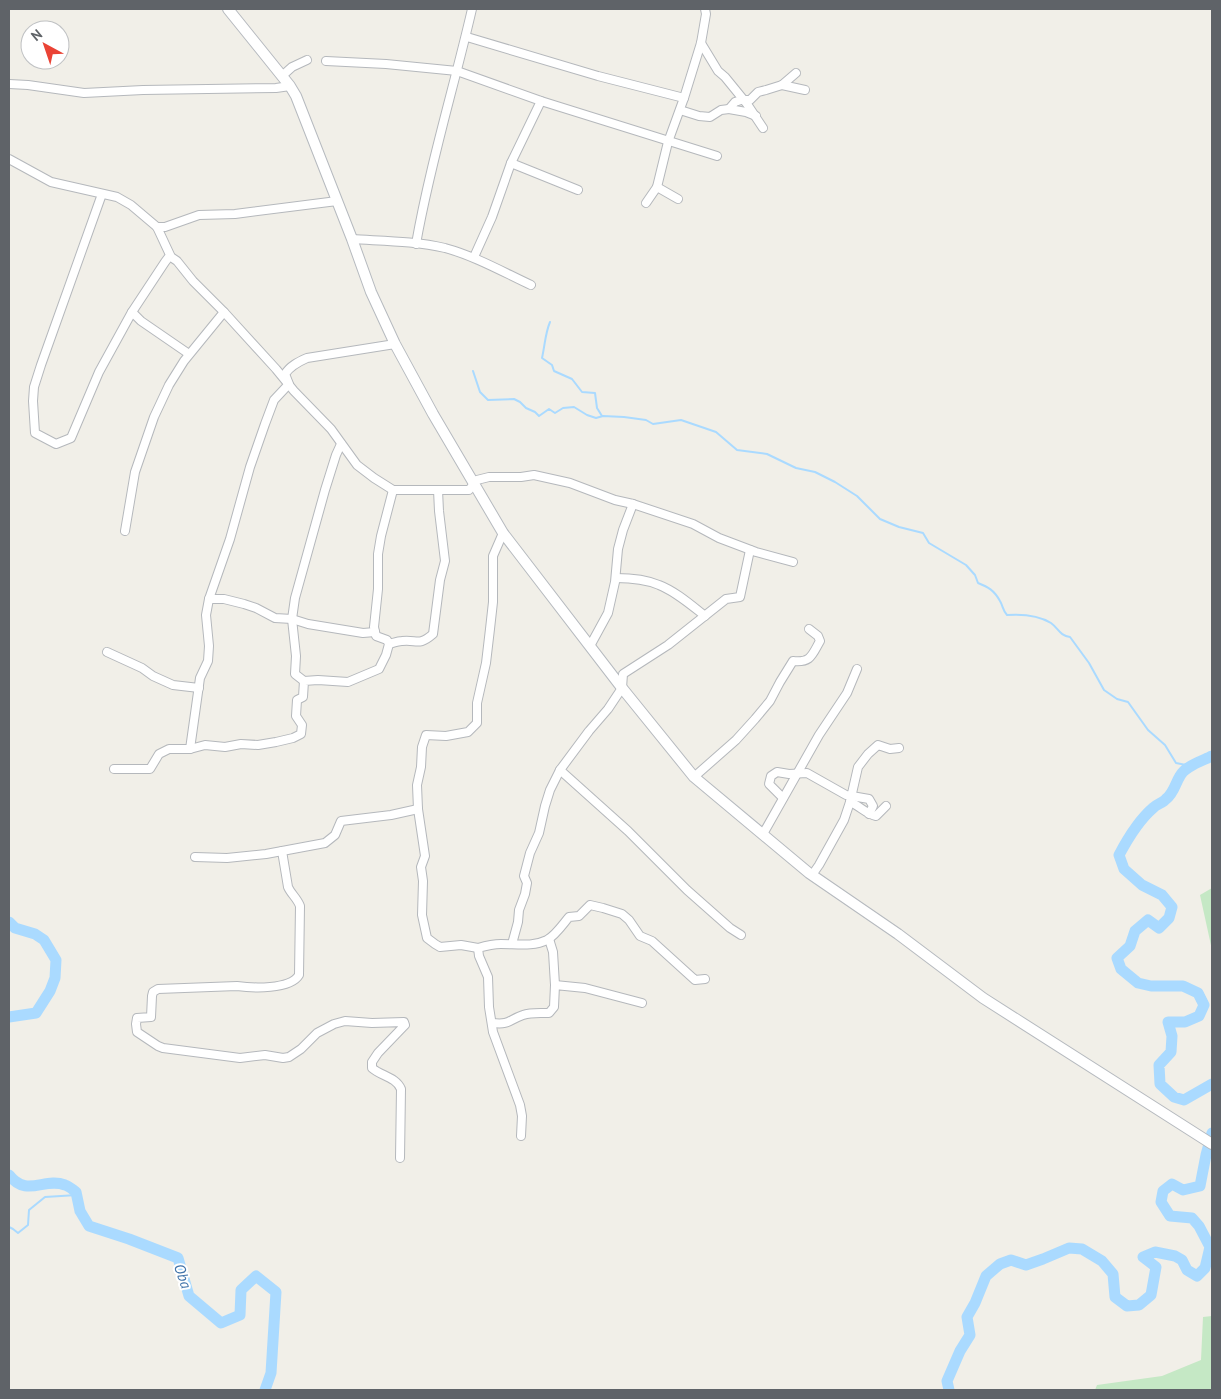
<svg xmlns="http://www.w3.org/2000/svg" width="1221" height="1399" font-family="'PT Sans',sans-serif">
  <rect width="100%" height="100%" fill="#f1efe8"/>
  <g fill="#c5e8c5">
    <polygon points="1212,888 1212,950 1200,895"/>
    <polygon points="1212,1316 1212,1390 1095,1390 1097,1385 1162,1376 1201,1360 1203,1317"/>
  </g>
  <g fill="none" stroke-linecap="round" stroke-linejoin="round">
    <g stroke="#aadaff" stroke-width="2">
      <path d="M 550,322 C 545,334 545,345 542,358 L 552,365 L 554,371 L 572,379 L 582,392 L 595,393 L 597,408 L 602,416"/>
      <path d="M 473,371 L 480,392 L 488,400 L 514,399 L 520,402 L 526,408 L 535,412 L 539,416 L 549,409 L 555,413 L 563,408 L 574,407 L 587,415 L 596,418 L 603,416 L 624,417 L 646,420 L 653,424 L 681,420 L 716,432 L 737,450 L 767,454 L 796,468 L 815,472 L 835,482 L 857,496 L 880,519 L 899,527 L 923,533 L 929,543 L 966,565 L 975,575 L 978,583 C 988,587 994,590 1000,601 C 1003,606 1003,611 1007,615 C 1022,614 1038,615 1051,623 C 1058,628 1060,636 1070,637 L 1089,663 L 1104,690 L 1117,699 L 1128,702 L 1148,730 L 1165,745 L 1176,763 L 1191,766"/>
      <polyline points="9,1227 13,1229 18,1233 28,1225 29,1210 45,1197 77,1195"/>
    </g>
    <g stroke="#aadaff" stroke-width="11">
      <path d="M 1212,756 C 1202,761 1185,766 1180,776 C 1175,784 1174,793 1166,799 C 1163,803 1157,804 1153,808 C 1139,820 1128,838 1119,855 L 1124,869 L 1142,885 L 1162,895 L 1172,907 L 1169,918 L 1159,928 L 1148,920 L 1135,931 L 1130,946 L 1117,958 L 1121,969 L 1138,983 L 1151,986 L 1183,986 L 1198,993 L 1204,1005 L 1199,1016 L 1185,1022 L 1168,1022 L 1172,1036 L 1171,1052 L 1159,1065 L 1160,1084 L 1174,1097 L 1184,1100 L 1212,1084"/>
      <polyline points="9,922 15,928 35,934 44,940 56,960 55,978 50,991 36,1013 9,1017"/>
      <path d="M 9,1175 C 27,1198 44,1177 65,1185 C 69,1186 73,1190 76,1192 L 80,1211 L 89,1226 L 129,1239 L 178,1258 L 189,1296 L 221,1323 L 240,1315 L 241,1290 L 256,1276 L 276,1292 L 271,1373 L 265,1390"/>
      <polyline points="949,1390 947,1381 960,1351 970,1335 967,1317 975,1303 986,1276 1000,1264 1011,1260 1026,1265 1043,1259 1069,1248 1082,1249 1102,1261 1113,1274 1115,1297 1127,1306 1139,1305 1151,1295 1156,1267 1143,1257 1155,1252 1175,1256 1182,1260 1187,1270 1197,1276 1205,1268 1210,1247 1199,1226 1192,1218 1170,1216 1161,1202 1163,1191 1172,1184 1183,1190 1200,1186 1206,1155 1212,1133"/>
    </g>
    <defs>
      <g id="street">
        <polyline points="467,37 598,76 684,98"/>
        <polyline points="701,43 718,71 725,77 747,104 763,128"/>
        <polyline points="326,61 386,64 457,71 541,101 717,156"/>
        <polyline points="282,76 292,67 307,60"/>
        <polyline points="9,84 28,85 84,93 143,90 276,88 290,86"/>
        <polyline points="782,85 805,90"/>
        <polyline points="729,109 746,112 756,116"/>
        <polyline points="680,110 699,116 710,117 721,110 729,109 735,102 741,100 750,100 758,92 766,90 782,85 796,73"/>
        <polyline points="9,159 51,182 117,197 131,205 157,227 171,257 177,261 193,281 224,312 276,369 294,391 331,429 357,465 374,478 393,490"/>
        <polyline points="511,163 578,190"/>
        <polyline points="657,187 678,199"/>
        <polyline points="102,194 41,365 34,387 33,401 35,433 56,444 71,438 99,372 132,312 165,262 168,258 171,257"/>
        <polyline points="646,203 657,187 668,142 684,98 701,43 706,14 705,9"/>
        <polyline points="157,227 165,227 199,215 235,214 337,201"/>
        <path d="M 352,239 C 383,241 415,241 445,248 C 475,256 503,272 531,285"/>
        <path d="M 416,244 C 430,164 454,87 472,9"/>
        <polyline points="474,257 492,217 511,163 541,101"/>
        <polyline points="132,312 141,321 189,354"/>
        <polyline points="125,531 135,472 154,417 169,385 184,361 224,312"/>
        <path d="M 616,578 C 630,578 645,579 659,585 C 675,591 691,605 705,616"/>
        <polyline points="209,599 224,599 244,604 256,608 275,618 292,619 308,624 363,633 375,632"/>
        <path d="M 389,644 C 393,643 398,641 402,641 C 417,639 418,647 433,634 L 440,580 L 445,561 L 439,511 L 438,490"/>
        <polyline points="590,646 608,613 615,582 618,549 623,530 633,504"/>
        <polyline points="107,652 142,668 153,676 173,685 199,688"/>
        <polyline points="304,681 295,674 296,656 292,619 295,598 325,490 336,455 341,444"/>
        <path d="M 190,749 L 200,678 L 208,661 L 209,646 L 206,615 L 209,599 L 230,539 L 250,467 L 265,424 L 274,400 L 289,384 L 285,374 C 290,366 298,362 307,358 L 395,344"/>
        <polyline points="114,769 150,769 159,754 169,749 190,749 205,745 225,747 241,744 258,745 276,742 293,738 301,734 302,725 296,716 297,700 303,697 304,681 318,680 348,682 379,669 386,655 389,644 387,640 376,636 374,627 378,589 378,554 381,536 393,490 469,490 477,480 489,477 521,477 534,475 570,483 615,500 633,504 693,524 719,538 756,552 793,562"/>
        <path d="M 694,777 L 736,740 L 755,719 L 770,701 L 780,682 L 793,661 C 811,663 812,655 820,641 L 818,636 L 809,629"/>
        <polyline points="783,798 769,784 771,776 777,772 789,774 807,773 846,795 869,799 873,806 869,814"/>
        <path d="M 850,802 C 860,806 866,814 876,816 L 886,806"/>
        <polyline points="763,834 819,735 847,693 857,669"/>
        <path d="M 282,851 L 288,887 C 291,894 297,898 300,906 L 299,975 C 290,990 252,988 237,986 L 158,989 L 153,992 L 152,996 L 151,1017 L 137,1018 L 136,1024 L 137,1032 L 158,1046 L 163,1048 L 240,1058 L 265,1055 L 283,1058 L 289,1057 L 301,1049 L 317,1033 L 334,1024 L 345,1021 L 372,1023 L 404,1022 L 405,1025 L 403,1027 L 378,1053 L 372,1062 L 372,1068 C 381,1076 396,1077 401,1089 L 400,1158"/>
        <polyline points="195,857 227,858 266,854 325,843 335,835 341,821 391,815 418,809"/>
        <polyline points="812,875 819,865 844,820 850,802 858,767 868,754 878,745 890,749 899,748"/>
        <polyline points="741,935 730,928 687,890 628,831 560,770 589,731 608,709 622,688 623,674 668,645 726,599 740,597 750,550"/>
        <polyline points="549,939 553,952 555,985"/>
        <polyline points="512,944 518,922 519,910 525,894 527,883 524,876 530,853 539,833 545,806 550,790 560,770"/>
        <polyline points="478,948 461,945 440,947 435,944 427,938 422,915 423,881 421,867 425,856 418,809 417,785 421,767 422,747 426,735 446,736 468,732 477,723 477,703 486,663 490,629 493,602 493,556 503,533"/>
        <path d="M 492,1023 C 511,1025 508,1020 523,1015 C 531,1012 541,1013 549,1013 L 554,1007 L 555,985 L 585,988 L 642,1003"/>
        <path d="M 521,1136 L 522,1116 L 520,1105 L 493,1032 L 489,1007 L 488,977 L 479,956 L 478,948 C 485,946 493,944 501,944 C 517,944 533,947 547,940 C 556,935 563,924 569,917 L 579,916 L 590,905 L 603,908 L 622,914 L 629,920 L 640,936 L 652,941 L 695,980 L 705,979"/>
      </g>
      <polyline id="secondary" points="228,9 290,86 296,96 352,239 371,292 395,344 433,414 503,533 622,688 694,777 809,873 898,934 983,998 1212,1144"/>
    </defs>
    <use href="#street" stroke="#b5b8bc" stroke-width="10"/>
    <use href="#secondary" stroke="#b6babf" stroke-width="12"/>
    <use href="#street" stroke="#fff" stroke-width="8"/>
    <use href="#secondary" stroke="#fff" stroke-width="10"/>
  </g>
  <g text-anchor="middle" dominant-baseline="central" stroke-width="4" stroke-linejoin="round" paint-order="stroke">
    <g font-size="15" font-style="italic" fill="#4174aa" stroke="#fff">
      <text transform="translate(183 1276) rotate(71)">Oba</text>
    </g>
  </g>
  <rect width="1221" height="1399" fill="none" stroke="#5f6368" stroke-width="20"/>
  <g transform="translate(45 45) rotate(320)"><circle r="24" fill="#ffffff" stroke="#bfc1c3"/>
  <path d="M0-4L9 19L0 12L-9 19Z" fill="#ea4335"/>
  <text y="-8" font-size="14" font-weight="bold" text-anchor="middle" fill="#5f6368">N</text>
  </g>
</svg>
